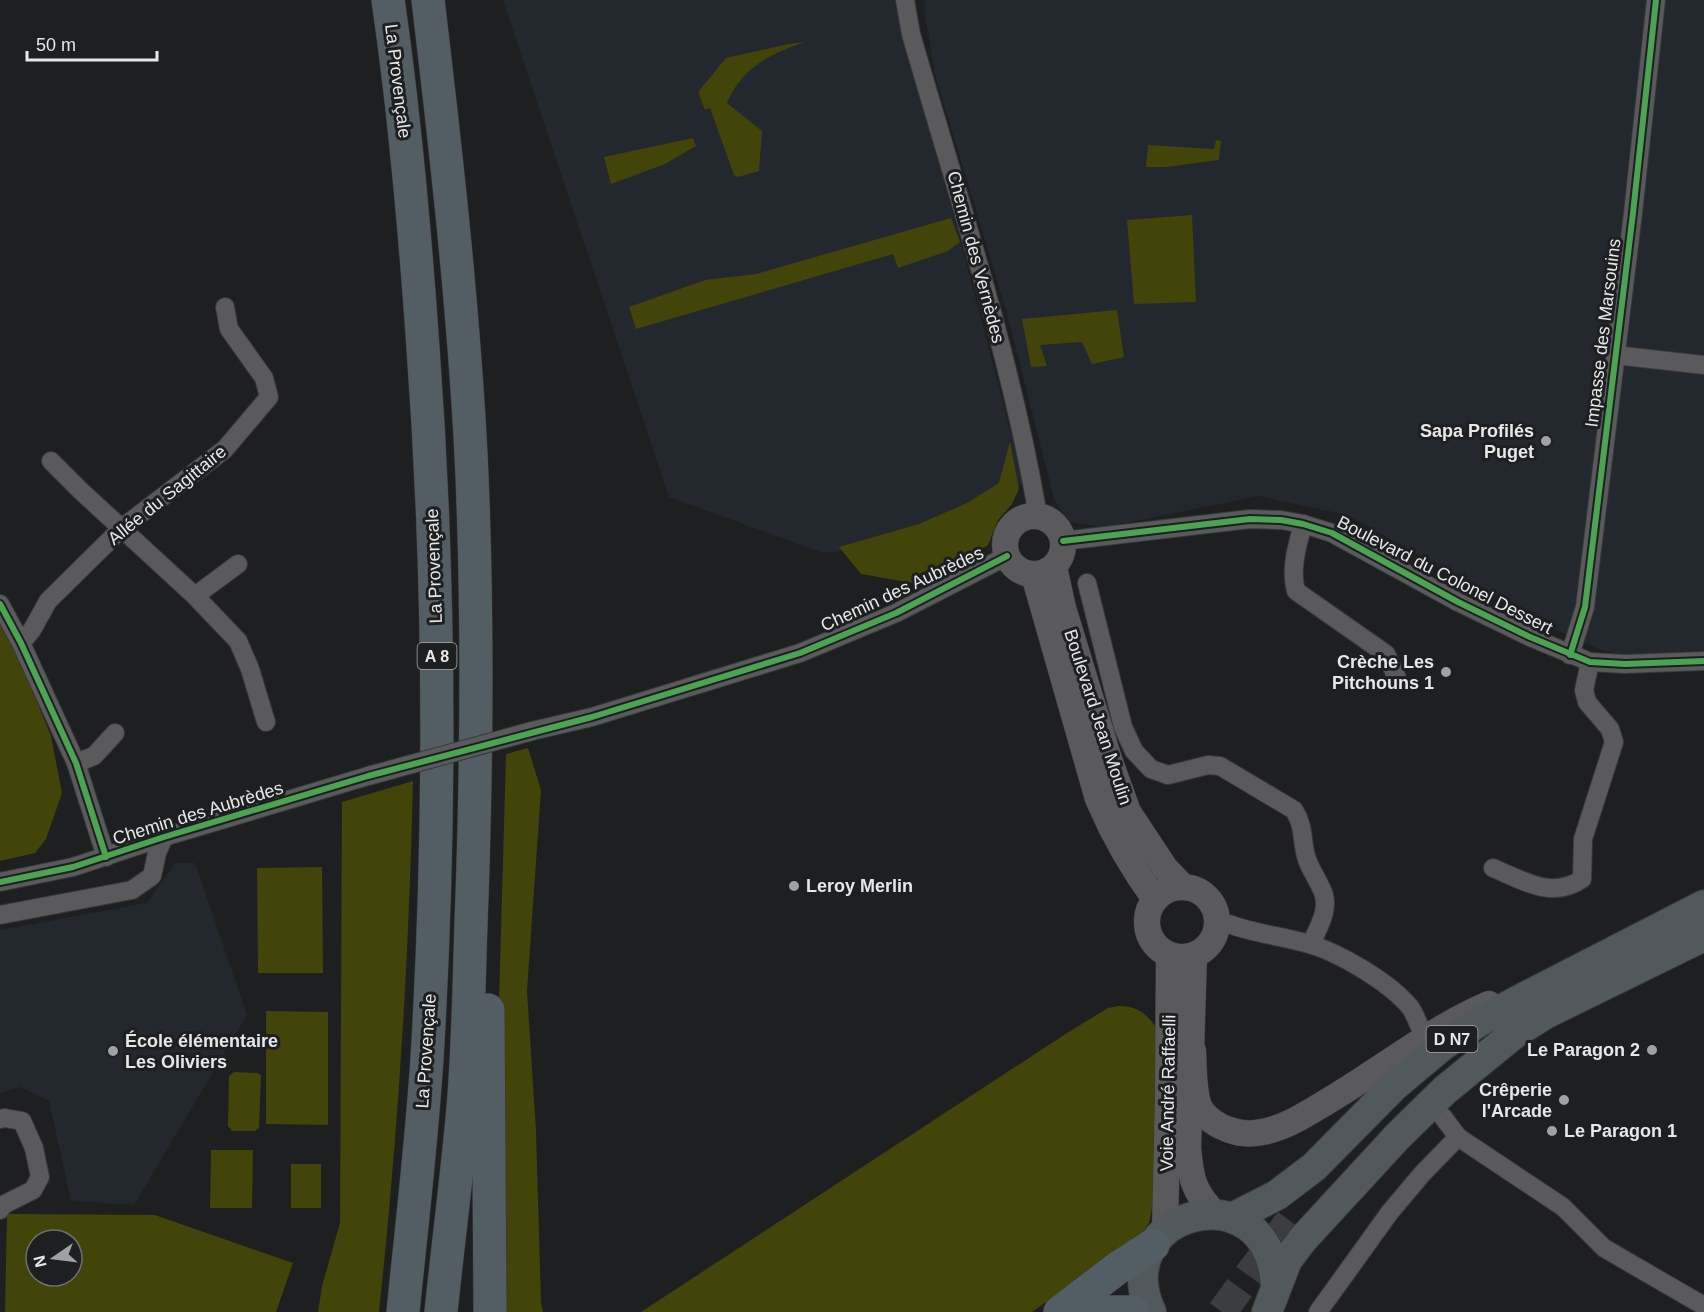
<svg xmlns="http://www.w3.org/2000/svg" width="1704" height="1312" font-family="Arial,sans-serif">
  <rect width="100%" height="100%" fill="#1e1f20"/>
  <g fill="#23272e">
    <polygon points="503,0 897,0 1024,482 982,517 936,541 823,553 669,497"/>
    <polygon points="925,0 1704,0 1704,653 1618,655 1602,650 1544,625 1347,515 1259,496 1105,527 1068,522 1054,499 1007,313 935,75 924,9"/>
    <polygon points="175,863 195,863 247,1015 134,1205 71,1201 49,1101 20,1087 0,1093 0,930 147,903"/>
  </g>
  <g fill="#42440a" fill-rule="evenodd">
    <path d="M 805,42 C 770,54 742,67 727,103 L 762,131 L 759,171 L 738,177 L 734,175 L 710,108 L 705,110 L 698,92 L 726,58 L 789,44 Z"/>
    <polygon points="693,138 696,146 665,164 611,184 604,157"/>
    <polygon points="1216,140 1221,141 1219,160 1167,167 1146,167 1148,145 1214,149"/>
    <polygon points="1192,215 1196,302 1134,304 1127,220"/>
    <polygon points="951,218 960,242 948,251 898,268 893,254 636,329 629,307 705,280 756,274"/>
    <polygon points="1117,310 1124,357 1092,364 1082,342 1040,345 1047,366 1031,367 1022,319"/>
    <polygon points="1010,441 1019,489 1012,504 998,520 988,545 924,585 861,574 839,547 919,524 967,503 999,483"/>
    <polygon points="0,620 22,665 51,736 62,793 46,839 35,853 0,861"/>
    <polygon points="528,748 541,790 527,991 536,1131 541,1302 543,1312 500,1312 498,1037 506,754"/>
    <path d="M 413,781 C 409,959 398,1135 379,1312 L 318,1312 L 322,1286 L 340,1223 L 342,802 Z"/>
    <polygon points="322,867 323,973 258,973 257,868"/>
    <path d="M 1119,1006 C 1138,1006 1147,1014 1157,1029 L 1155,1194 L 1149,1223 L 1139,1237 L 1032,1312 L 641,1312 L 1067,1033 L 1108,1008 Z"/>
    <polygon points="266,1011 328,1012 328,1125 266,1124"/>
    <polygon points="234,1072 257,1073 261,1075 259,1128 255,1131 232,1131 228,1126 229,1076"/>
    <polygon points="211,1150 253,1150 252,1208 210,1208"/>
    <rect x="291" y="1164" width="30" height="44"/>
    <path d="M 7,1214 L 155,1215 L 293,1263 L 276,1312 L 5,1312 ZM 36,1240 L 72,1240 L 72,1276 L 36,1276 Z"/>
  </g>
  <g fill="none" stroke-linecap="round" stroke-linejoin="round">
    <polyline stroke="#3c3d3e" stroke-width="30" stroke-dasharray="30 15" stroke-linecap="butt" points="1222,1312 1251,1272 1290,1221"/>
    <defs>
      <g id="street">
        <path d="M 905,0 L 911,34 C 957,194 1010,352 1038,516"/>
        <polyline points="1615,355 1704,365"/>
        <polyline points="51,461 81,491 195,596 238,641 250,669 266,722"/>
        <path d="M 1303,524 C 1297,546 1290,569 1296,591 L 1386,654 L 1397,678"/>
        <polyline points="1063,541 1250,519 1281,520 1303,524 1332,533 1458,602 1530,637 1590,662 1625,664 1704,661"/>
        <path d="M 1087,583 L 1123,727 L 1134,751 L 1151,769 L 1168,775 L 1208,765 L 1220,766 L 1294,810 C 1305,828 1301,838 1306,856 C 1309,868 1317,878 1322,890 C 1331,908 1318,928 1311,944"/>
        <polyline points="195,596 238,564"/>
        <polyline points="0,604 21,643 76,763 106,857"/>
        <polyline points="21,643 32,630 48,601 122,528 225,449 269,397 264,378 229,329 225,307"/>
        <polyline points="1570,655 1585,607 1633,213 1656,0"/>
        <polyline points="532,731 592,717 800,653 896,613 1007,556"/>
        <polyline points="76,763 94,756 115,733"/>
        <path d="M 1493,868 C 1522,880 1552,900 1582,879 L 1583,839 L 1614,742 L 1610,729 L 1587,702 L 1584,690 L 1590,662"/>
        <polyline points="0,882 73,867 164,837 368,776"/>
        <polyline points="0,915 132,890 152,876 157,853 164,837"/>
        <path d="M 1218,924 L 1229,924 C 1255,934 1283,936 1309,944 C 1340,953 1389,982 1410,1007 C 1414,1012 1417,1021 1420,1027"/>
        <polyline points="1443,1117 1458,1137 1563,1207 1604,1248 1704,1306"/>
        <polyline points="0,1119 5,1118 22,1121 34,1148 40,1177 33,1190 3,1205 0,1210"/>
        <polyline points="1318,1312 1390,1212 1422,1174 1458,1137"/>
      </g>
      <g id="secondary">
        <circle cx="1034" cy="545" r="29"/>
        <polyline points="1054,567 1063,608 1109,759 1128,812 1165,868 1183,887"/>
        <path d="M 1034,575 L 1098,799 C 1113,834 1132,868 1155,899"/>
        <circle cx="1182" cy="922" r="35"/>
        <path d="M 1194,956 L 1188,1148 C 1191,1179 1193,1191 1215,1214"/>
        <path d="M 1193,1051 C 1194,1066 1193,1097 1201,1110 C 1214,1128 1241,1137 1262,1132 C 1286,1128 1308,1113 1328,1101 C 1382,1069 1431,1029 1489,1004"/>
        <polyline points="1165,1231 1168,1097 1169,956"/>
      </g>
      <g id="primary">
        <polyline points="1232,1218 1277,1195 1314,1167 1394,1086 1443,1045 1480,1021 1527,996 1704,905"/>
        <path d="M 1151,1312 C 1105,1212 1270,1166 1276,1287"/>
        <polyline points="1267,1312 1287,1260 1303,1239 1398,1136 1445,1090 1515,1033 1545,1014 1704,936"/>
      </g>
      <g id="highway">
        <path d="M 388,0 C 405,116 415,232 423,348 C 440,579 441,811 428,1042 C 423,1132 412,1222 403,1312"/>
        <path d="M 428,0 C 446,151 463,302 471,454 C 478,601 477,749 472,897 C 469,967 469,1038 463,1108 C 457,1176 448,1244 441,1312"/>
        <polyline points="488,1010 490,1312"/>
        <polyline points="1060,1312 1119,1267 1153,1245"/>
        <polyline points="1104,1312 1133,1312"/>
      </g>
    </defs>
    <use href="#street" stroke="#38393a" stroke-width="20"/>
    <use href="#secondary" stroke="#38393a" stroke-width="27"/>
    <use href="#primary" stroke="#38393a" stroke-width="32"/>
    <use href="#highway" stroke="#38393a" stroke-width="34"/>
    <use href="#street" stroke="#5a5a5c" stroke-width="18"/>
    <use href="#secondary" stroke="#5a5a5c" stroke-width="26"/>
    <use href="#primary" stroke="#52595c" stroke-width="30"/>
    <use href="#highway" stroke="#525d64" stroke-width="33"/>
    <defs>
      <polyline id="street-bridge" points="368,776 532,731"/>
    </defs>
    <use href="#street-bridge" stroke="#38393a" stroke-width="20" stroke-linecap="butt"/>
    <use href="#street-bridge" stroke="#5a5a5c" stroke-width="18"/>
    <defs>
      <g id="cycleway">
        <polyline points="1063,541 1250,519 1281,520 1303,524 1332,533 1458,602 1530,637 1590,662 1625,664 1704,661"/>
        <polyline points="0,604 21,643 76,763 106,857"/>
        <polyline points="1570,655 1585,607 1633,213 1656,0"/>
        <polyline points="0,882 73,867 164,837 368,776 592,717 800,653 896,613 1007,556"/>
      </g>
    </defs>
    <use href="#cycleway" stroke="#1d1f21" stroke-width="10"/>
    <use href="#cycleway" stroke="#4ca352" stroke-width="6"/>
  </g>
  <g fill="#a0a1a3" stroke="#1d1f21" stroke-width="2">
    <circle cx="1546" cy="441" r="6"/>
    <circle cx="1446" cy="672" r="6"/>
    <circle cx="794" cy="886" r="6"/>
    <circle cx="1652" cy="1050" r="6"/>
    <circle cx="113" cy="1051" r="6"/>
    <circle cx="1564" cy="1100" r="6"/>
    <circle cx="1552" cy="1131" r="6"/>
  </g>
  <g text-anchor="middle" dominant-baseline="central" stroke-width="6" stroke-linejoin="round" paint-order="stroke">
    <g fill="#1d1f21" stroke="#aaabad" stroke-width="1.5">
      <rect x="417.5" y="643" width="39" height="26" rx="4.5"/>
      <rect x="1426.5" y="1026" width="51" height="26" rx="4.5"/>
    </g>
    <g font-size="16" font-weight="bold" fill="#e6e7e9">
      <text x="437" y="656">A 8</text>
      <text x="1452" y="1039">D N7</text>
    </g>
    <g font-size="18" fill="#e6e7e9" stroke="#1d1f21">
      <text transform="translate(398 81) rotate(83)">La Provençale</text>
      <text transform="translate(976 257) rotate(75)">Chemin des Vernèdes</text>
      <text transform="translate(1603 333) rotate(-83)">Impasse des Marsouins</text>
      <text transform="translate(167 495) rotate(-39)">Allée du Sagittaire</text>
      <text transform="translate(434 566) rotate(-92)">La Provençale</text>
      <text transform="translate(1445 575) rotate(27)">Boulevard du Colonel Dessert</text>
      <text transform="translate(902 589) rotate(-25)">Chemin des Aubrèdes</text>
      <text transform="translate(1098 717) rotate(72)">Boulevard Jean Moulin</text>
      <text transform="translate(198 813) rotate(-17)">Chemin des Aubrèdes</text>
      <text transform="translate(426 1051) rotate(-86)">La Provençale</text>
      <text transform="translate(1168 1093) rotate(-89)">Voie André Raffaelli</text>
    </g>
    <g font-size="18" font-weight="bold" fill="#e6e7e9" stroke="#1d1f21" text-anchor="end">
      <text x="1534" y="431">Sapa Profilés<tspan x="1534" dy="21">Puget</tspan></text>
      <text x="1434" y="662">Crèche Les<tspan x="1434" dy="21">Pitchouns 1</tspan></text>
      <text x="806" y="886" text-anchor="start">Leroy Merlin</text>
      <text x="125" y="1041" text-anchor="start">École élémentaire<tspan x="125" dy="21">Les Oliviers</tspan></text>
      <text x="1640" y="1050">Le Paragon 2</text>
      <text x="1552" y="1090">Crêperie<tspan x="1552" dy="21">l'Arcade</tspan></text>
      <text x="1564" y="1131" text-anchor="start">Le Paragon 1</text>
    </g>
  </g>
  <g transform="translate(54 1258) rotate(256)"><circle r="28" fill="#1d1f21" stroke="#6d6f71" stroke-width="1.5"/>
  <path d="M0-4.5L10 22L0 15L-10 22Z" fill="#a0a1a3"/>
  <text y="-9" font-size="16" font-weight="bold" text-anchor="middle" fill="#e6e7e9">N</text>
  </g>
  <path d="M27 51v9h130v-9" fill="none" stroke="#e6e7e9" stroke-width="3"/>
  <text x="36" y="51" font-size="18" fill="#e6e7e9" stroke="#1d1f21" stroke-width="4.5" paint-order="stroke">50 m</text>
</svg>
